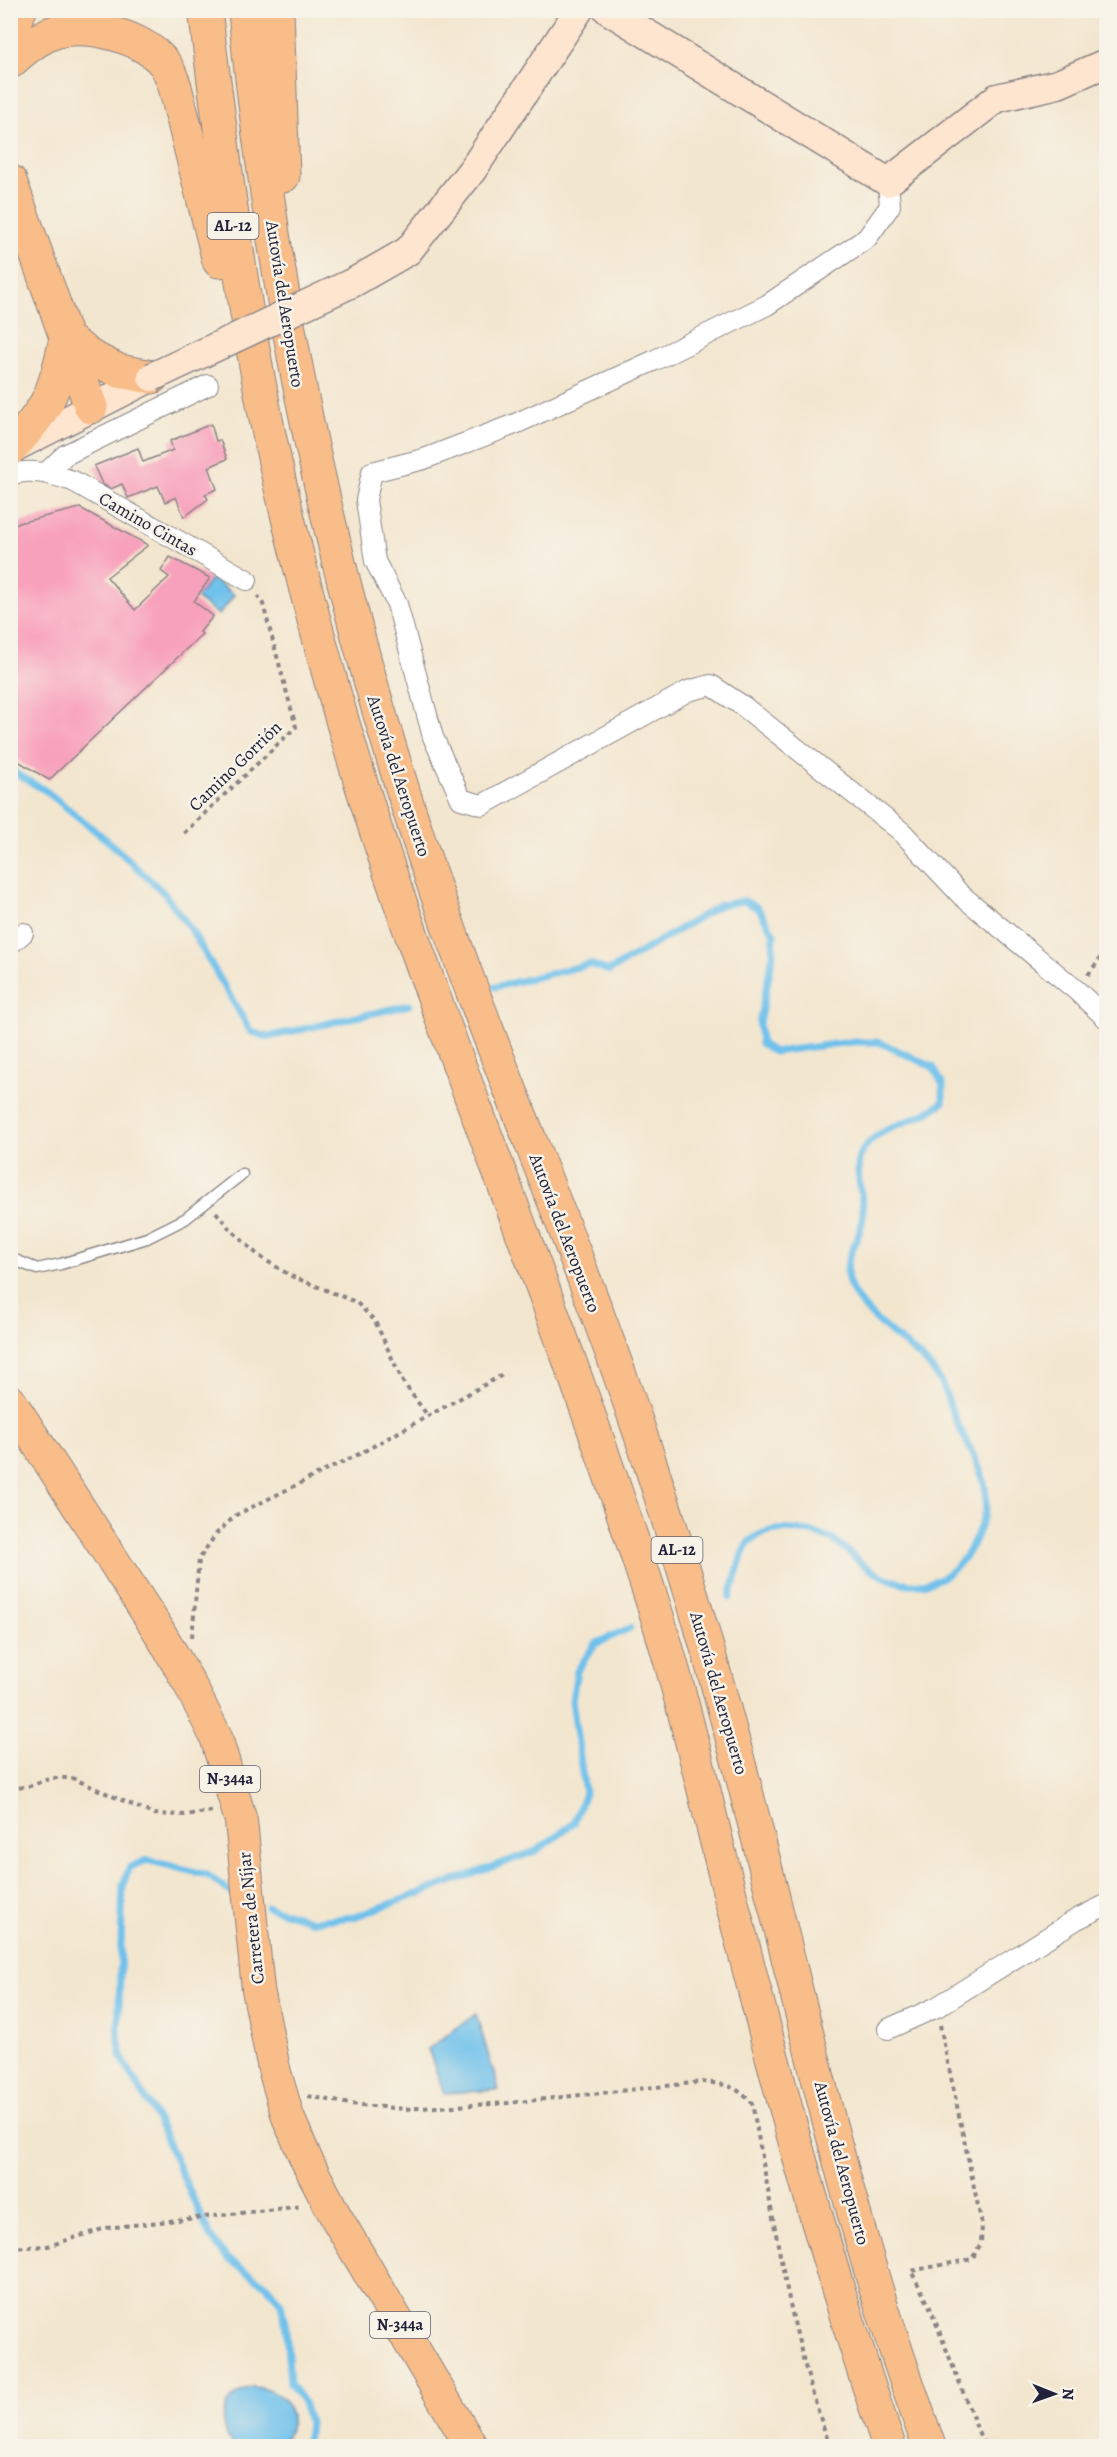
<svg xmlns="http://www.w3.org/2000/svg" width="1117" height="2457" font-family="Alegreya,serif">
  <rect width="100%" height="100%" fill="#f7f3e8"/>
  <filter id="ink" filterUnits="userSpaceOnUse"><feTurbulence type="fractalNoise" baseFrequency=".0167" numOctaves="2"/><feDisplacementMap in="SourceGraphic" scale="12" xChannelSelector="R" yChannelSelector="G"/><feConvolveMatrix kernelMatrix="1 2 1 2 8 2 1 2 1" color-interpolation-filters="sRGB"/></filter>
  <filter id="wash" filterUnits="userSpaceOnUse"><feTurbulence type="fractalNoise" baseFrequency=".008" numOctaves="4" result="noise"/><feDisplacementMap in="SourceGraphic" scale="24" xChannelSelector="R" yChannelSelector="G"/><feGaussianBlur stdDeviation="1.35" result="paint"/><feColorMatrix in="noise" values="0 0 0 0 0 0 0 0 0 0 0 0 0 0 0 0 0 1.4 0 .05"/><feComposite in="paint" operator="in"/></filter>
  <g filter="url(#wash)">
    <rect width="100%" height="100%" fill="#f3e6cf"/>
    <g fill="#70c1eb" stroke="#497293" stroke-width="1.5">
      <polygon points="212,578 234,595 219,615 196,598"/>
      <polygon points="476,2014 499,2090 444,2093 428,2049"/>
      <path d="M 252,2387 C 287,2388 304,2419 280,2446 L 234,2446 C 213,2425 224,2394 252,2387 Z"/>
    </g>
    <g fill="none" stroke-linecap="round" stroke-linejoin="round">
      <g stroke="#70c1eb" stroke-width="7">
        <polyline points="10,770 46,791 108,841 164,893 192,931 251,1032 268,1037 409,1005"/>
        <path d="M 495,987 L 590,964 L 609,971 L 720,905 L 744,901 L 758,908 L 774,934 L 773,955 L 759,1023 L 761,1044 L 774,1052 L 850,1042 L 879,1042 L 933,1067 L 943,1085 L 943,1102 C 920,1122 880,1124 863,1150 C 852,1166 863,1194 863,1212 C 864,1241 836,1259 852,1290 C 869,1323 908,1341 932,1369 C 944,1384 947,1400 955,1418 C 967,1447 994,1481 984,1515 C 966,1576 925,1605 866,1567 C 854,1559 844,1545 831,1539 C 809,1529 768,1523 749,1542 C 741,1550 734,1584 730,1597"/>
        <polyline points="237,1897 207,1875 147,1860 130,1867 123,1884 118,2037 122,2058 154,2113 210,2236 227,2258 267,2286 281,2303 286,2328 290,2383 303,2402 309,2422 307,2441 304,2446"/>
        <polyline points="267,1907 313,1921 354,1917 536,1851 574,1823 585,1793 572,1700 577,1671 595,1644 630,1628"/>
      </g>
    </g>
    <g id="blocks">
      <g fill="#f8a1bc">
        <polygon points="211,424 216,441 220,440 227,459 209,467 217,489 205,494 208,499 184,517 176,497 165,502 158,486 128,498 122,484 111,489 102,484 94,466 138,448 143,462 173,450 170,441"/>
        <polygon points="80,508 148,545 107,577 135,610 169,577 161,571 170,557 210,578 194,601 213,616 200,632 202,634 49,780 10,756 10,525"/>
      </g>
    </g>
  </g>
  <g filter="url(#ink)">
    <use href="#blocks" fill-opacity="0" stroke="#8a8485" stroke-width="1.5"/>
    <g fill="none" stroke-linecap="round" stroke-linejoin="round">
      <defs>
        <polyline id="lane" points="10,1258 37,1269 61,1264 147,1238 185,1219 242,1174"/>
        <g id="street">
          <polyline points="888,182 890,206 867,238 767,305 653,361 515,424 424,459 372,472 366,500 375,561 397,604 433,737 461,799 482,805 688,691 711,685 743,706 902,832 961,895 1076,990 1106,1018"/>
          <polyline points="46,473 65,455 208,385"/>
          <path d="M 10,475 C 30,467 54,475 73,481 L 247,580"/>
          <polyline points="10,944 23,933"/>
          <polyline points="888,2029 937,2007 1077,1919 1106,1905"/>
        </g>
        <g id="secondary">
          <polyline points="608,10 888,182 997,98 1058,84 1106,63"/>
          <polyline points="354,282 408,251 473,169 579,10"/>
          <polyline points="15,447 152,377"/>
        </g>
        <polyline id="primary" points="10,1401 157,1628 189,1683 216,1737 241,1821 258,1989 274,2069 288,2117 306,2159 336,2217 471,2446"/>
        <g id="highway">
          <path d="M 205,10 C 223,154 241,297 270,439 C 292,542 320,646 350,747 C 401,919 467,1084 529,1251 C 571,1363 611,1475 648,1588 C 680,1684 702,1785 727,1883 C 775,2073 825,2261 889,2446"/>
          <path d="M 245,10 C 250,74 259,137 268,200 C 300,424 353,642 424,856 C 493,1062 584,1260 651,1466 C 680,1555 707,1644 731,1734 C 779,1911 817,2090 869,2265 C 887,2326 908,2387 929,2446"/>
          <polyline points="277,10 283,176"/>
          <polyline points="10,30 20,10"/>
          <path d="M 10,62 C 22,51 36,39 52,33 C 83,21 142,36 163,62 C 169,68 172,79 175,87 L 219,261"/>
          <polyline points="10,181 91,407"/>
          <polyline points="66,338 91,357 119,371 152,377"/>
          <path d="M 10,449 C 49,408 55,392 66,338"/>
        </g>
      </defs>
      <use href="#lane" stroke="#8a8485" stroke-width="13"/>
      <use href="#street" stroke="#8a8485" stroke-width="22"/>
      <use href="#secondary" stroke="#8a8485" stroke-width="31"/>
      <use href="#primary" stroke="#8a8485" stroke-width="34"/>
      <use href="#highway" stroke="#8a8485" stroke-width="35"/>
      <g stroke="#8a8485" stroke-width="4" stroke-dasharray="4.5 4.5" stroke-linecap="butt">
        <polyline points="184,833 296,727 263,604 258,596"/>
        <polyline points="1088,975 1106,950"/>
        <polyline points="216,1212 229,1228 259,1256 291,1276 356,1302 375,1321 403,1382 428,1416"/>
        <polyline points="192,1637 199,1559 216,1534 236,1515 359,1454 504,1374"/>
        <polyline points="10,1789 30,1786 51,1778 72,1778 153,1814 185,1815 213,1811"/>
        <polyline points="940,2025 982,2225 981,2243 972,2259 911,2271 929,2305 984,2446"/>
        <path d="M 308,2096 L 350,2104 L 404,2109 L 508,2103 L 702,2082 C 726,2084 735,2085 752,2103 C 774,2218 790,2336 830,2446"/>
        <polyline points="10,2248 48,2246 106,2228 303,2206"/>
      </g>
      <use href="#lane" stroke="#fff" stroke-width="10"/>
      <use href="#street" stroke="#fff" stroke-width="20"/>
      <use href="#secondary" stroke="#fde5d0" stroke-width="28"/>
      <use href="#primary" stroke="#f9bd89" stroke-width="32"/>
      <use href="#highway" stroke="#f9bd89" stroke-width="33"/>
      <defs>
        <polyline id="secondary-bridge" points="152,377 354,282"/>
      </defs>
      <use href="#secondary-bridge" stroke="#8a8485" stroke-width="31" stroke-linecap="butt"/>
      <use href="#secondary-bridge" stroke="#fde5d0" stroke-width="28"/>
    </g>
  </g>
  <g text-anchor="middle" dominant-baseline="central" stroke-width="5" stroke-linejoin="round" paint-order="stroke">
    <g fill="#f7f3e8" stroke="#62616f" stroke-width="1.5">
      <rect x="207.5" y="213" width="51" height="26" rx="4.5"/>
      <rect x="651.5" y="1537" width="51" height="26" rx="4.5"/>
      <rect x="200" y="1766" width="60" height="26" rx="4.5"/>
      <rect x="370" y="2312" width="60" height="26" rx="4.5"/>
    </g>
    <g font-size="16" font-weight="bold" fill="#22223b">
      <text x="233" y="226">AL-12</text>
      <text x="677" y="1550">AL-12</text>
      <text x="230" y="1779">N-344a</text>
      <text x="400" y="2325">N-344a</text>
    </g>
    <g font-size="18" fill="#22223b" stroke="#f7f3e8">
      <text transform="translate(285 304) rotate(81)">Autovía del Aeropuerto</text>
      <text transform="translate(148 524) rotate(30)">Camino Cintas</text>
      <text transform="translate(235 766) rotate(-44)">Camino Gorrión</text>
      <text transform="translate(399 776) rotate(72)">Autovía del Aeropuerto</text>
      <text transform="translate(565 1233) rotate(69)">Autovía del Aeropuerto</text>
      <text transform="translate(719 1693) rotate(74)">Autovía del Aeropuerto</text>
      <text transform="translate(251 1918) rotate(-96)">Carretera de Níjar</text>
      <text transform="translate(842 2163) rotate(75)">Autovía del Aeropuerto</text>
    </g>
  </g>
  <rect width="1117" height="2457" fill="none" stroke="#f7f3e8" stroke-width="36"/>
  <g transform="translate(1054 2394) rotate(91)" stroke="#f7f3e8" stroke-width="4.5" paint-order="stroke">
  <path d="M0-4.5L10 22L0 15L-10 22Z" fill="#22223b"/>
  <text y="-9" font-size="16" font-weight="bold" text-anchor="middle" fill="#22223b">N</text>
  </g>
</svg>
